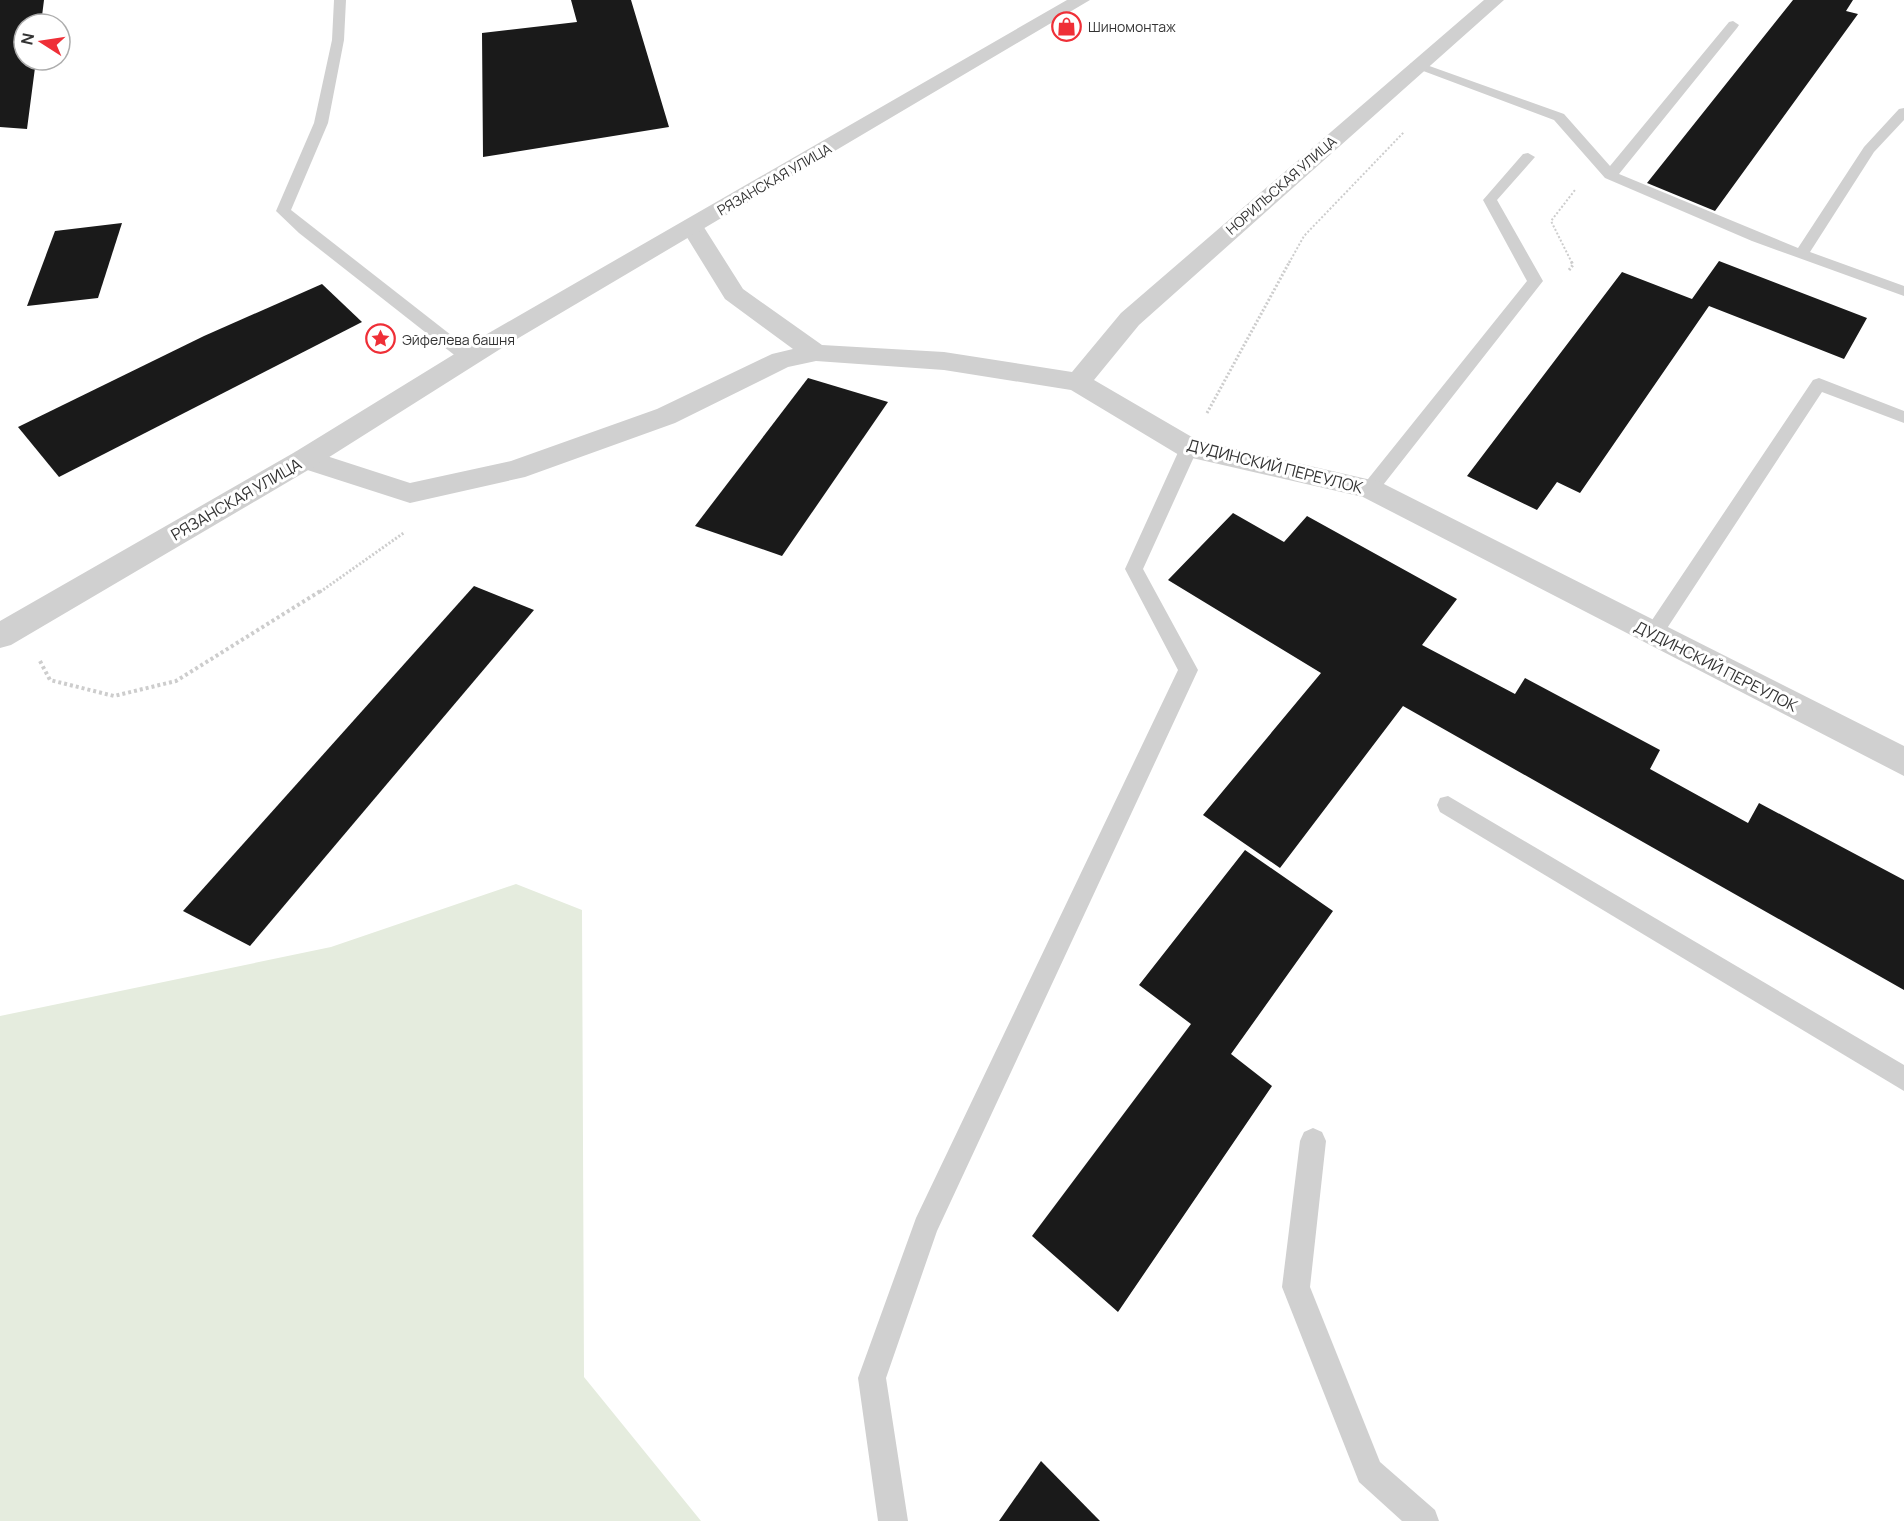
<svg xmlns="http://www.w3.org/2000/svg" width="1904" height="1521" font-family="Manrope,sans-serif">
  <rect width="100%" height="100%" fill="#fff"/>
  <polygon fill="#e5ecde" points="516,884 582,910 584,1377 701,1521 0,1521 0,1016 331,947"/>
  <g fill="#1a1a1a">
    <polygon points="0,0 44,0 41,24 24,24 24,60 36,60 27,129 0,127"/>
    <polygon points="571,0 631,0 669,127 483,157 482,33 577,22"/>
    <polygon points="1793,0 1853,0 1846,11 1858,14 1715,211 1647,183"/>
    <polygon points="122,223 98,298 27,306 55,231"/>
    <polygon points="1719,261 1867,318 1844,359 1709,306 1580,493 1557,482 1537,510 1467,476 1622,272 1692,299"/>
    <polygon points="322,284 362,322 59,477 18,427 204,336"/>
    <polygon points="808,378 888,402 782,556 695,526"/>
    <polygon points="1233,513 1284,542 1307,516 1457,599 1422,645 1515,694 1525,678 1660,750 1650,769 1748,823 1759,803 1904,880 1904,990 1403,706 1280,868 1203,815 1321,673 1168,580"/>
    <polygon points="474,586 534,610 250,946 183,911"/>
    <polygon points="1245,850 1333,911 1231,1054 1272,1086 1118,1312 1032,1236 1191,1024 1139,985"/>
    <polygon points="1041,1461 1100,1521 999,1521"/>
  </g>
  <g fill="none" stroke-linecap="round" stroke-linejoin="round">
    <g stroke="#cdcdcd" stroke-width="2" stroke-dasharray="2 2" stroke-linecap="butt">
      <polyline points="1289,263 1304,236 1404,132"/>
      <polyline points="1572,263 1551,221 1575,190"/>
    </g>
    <g stroke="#cdcdcd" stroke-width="3" stroke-dasharray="2 2" stroke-linecap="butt">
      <polyline points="1569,270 1573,265 1571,261"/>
      <polyline points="1207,413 1290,261"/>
      <polyline points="320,592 405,532"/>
    </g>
    <polyline stroke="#cdcdcd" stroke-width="4" stroke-dasharray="3 3" stroke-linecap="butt" points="40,661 50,680 114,696 176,681 322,590"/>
    <g fill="#d0d0d0" fill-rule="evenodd">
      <polygon points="334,0 346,0 344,40 328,123 291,210 474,353 476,357 474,361 462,361 299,233 276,211 314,123 332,40"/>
      <polygon points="1733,21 1739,25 1737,28 1619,174 1798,248 1864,147 1899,109 1904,108 1904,120 1874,152 1810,252 1904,286 1904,296 1752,241 1605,178 1554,120 1410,66 1411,63 1421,63 1564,114 1610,166 1729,22"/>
      <polygon points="1528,153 1535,157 1497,200 1543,281 1376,494 1364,494 1361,489 1364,484 1527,281 1483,200 1523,154"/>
      <polygon points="1819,378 1904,411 1904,423 1822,392 1660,639 1653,642 1646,639 1643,634 1646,629 1813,380"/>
      <polygon points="1189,442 1198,448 1143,569 1198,670 937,1231 886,1378 908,1521 878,1521 858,1378 916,1218 1178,670 1125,569 1180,448"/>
      <polygon points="1448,796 1904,1065 1904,1091 1440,812 1437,805 1440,798"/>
      <polygon points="1313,1128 1322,1132 1326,1141 1310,1287 1380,1462 1435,1510 1439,1521 1402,1521 1359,1482 1282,1287 1300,1141 1304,1132"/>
    </g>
    <polygon fill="#d0d0d0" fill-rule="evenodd" points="1484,0 1504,0 1139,325 1094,380 1197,440 1380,482 1904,746 1904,776 1363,497 1179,455 1071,390 944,370 816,361 788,367 675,423 525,477 410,503 295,466 291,459 295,452 305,449 410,483 511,461 657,409 772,354 793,349 725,299 680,226 684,221 700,221 743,289 822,345 944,352 1072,372 1121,313"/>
    <polygon fill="#d0d0d0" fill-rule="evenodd" points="1067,0 1090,0 505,346 315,466 11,645 0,648 0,621 295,452 487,334"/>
  </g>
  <defs>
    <symbol id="shop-ring" viewBox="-11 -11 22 22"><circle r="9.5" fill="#fff" stroke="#ef2f37" stroke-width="1.5"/><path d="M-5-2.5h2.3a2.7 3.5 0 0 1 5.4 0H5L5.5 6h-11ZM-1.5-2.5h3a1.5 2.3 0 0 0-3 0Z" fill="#ef2f37"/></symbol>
    <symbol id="sight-ring" viewBox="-11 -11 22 22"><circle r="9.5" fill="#fff" stroke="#ef2f37" stroke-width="1.5"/><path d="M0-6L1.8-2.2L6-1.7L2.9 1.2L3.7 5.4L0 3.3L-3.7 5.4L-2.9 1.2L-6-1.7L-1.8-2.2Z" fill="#ef2f37"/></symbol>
  </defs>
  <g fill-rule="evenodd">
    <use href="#shop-ring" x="1050" y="10" width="33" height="33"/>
    <use href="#sight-ring" x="364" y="322" width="33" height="33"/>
  </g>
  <g text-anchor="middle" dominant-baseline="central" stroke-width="6" stroke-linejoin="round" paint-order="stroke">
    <g font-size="14" fill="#333" stroke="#fff" text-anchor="start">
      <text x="1088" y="26">Шиномонтаж</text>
      <text x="402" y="339">Эйфелева башня</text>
    </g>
    <g font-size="14" fill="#333" stroke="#fff">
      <text transform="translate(774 179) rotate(-30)">РЯЗАНСКАЯ УЛИЦА</text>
      <text transform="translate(1281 185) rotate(-41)">НОРИЛЬСКАЯ УЛИЦА</text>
    </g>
    <g font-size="16" fill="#333" stroke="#fff">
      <text transform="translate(1275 466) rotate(14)">ДУДИНСКИЙ ПЕРЕУЛОК</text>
      <text transform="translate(236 499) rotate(-30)">РЯЗАНСКАЯ УЛИЦА</text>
      <text transform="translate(1716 666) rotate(27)">ДУДИНСКИЙ ПЕРЕУЛОК</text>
    </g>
  </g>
  <g transform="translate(42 42) rotate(282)"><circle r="28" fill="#ffffff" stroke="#adadad" stroke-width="1.5"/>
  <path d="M0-4.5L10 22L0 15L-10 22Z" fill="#ef2f37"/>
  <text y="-9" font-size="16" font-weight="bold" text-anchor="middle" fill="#333333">N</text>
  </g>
</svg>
